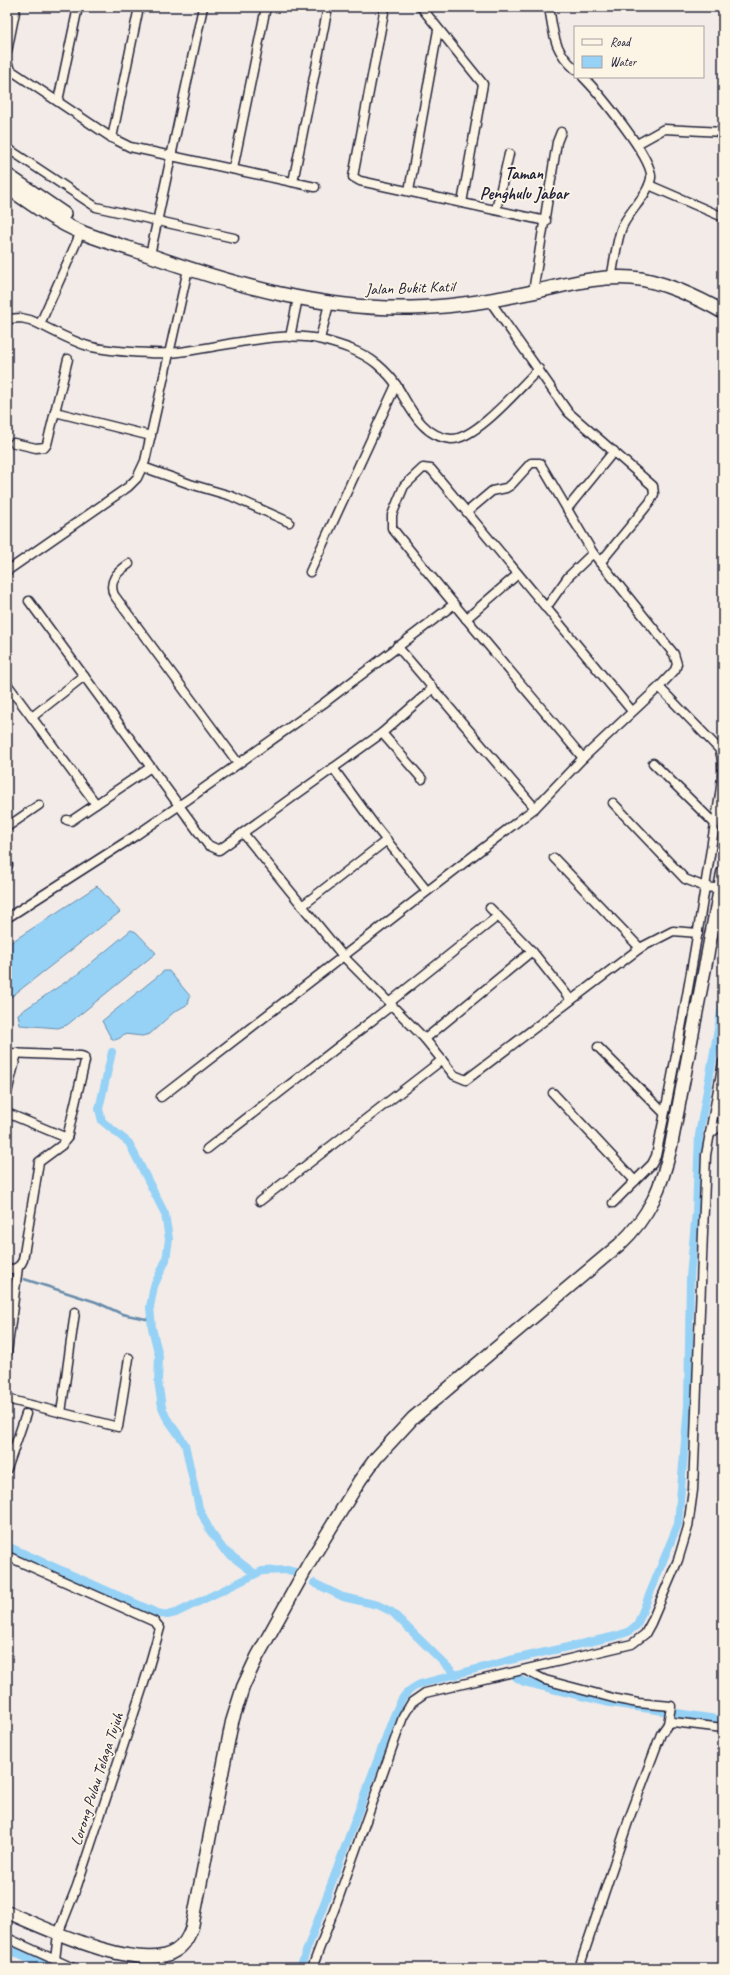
<svg xmlns="http://www.w3.org/2000/svg" width="730" height="1975" font-family="Caveat,sans-serif">
  <rect width="100%" height="100%" fill="#f2ebe8"/>
  <filter id="ink" filterUnits="userSpaceOnUse"><feTurbulence type="fractalNoise" baseFrequency=".025" numOctaves="2"/><feDisplacementMap in="SourceGraphic" scale="8" xChannelSelector="R" yChannelSelector="G"/><feConvolveMatrix kernelMatrix="1 2 1 2 8 2 1 2 1" color-interpolation-filters="sRGB"/></filter>
  <g filter="url(#ink)">
    <g fill="#96d2f6" stroke="#688cab">
      <polygon points="97,886 120,912 7,1000 7,945"/>
      <polygon points="131,930 136,932 156,953 67,1025 58,1028 20,1025 18,1014 79,973"/>
      <polygon points="164,971 169,971 190,996 188,1004 174,1012 150,1034 142,1036 124,1034 120,1038 115,1040 111,1038 102,1021"/>
    </g>
    <g fill="none" stroke-linecap="round" stroke-linejoin="round">
      <polyline stroke="#688cab" stroke-width="2.5" points="24,1279 96,1302 122,1314 151,1320"/>
      <g stroke="#96d2f6" stroke-width="8">
        <polyline points="112,1052 99,1109 102,1121 129,1143 165,1214 169,1239 166,1260 154,1286 150,1307 152,1328 159,1356 158,1381 162,1407 166,1417 185,1444 199,1508 210,1531 224,1550 255,1574"/>
        <polyline points="7,1546 157,1613 167,1615 176,1613 262,1571 288,1570 299,1573"/>
        <polyline points="314,1583 343,1597 378,1605 392,1612 456,1675"/>
        <polyline points="516,1677 524,1682 610,1703 723,1720"/>
        <path d="M 300,1968 L 393,1718 C 401,1700 403,1692 420,1684 L 510,1660 L 616,1636 L 628,1632 L 637,1625 L 678,1524 L 688,1405 L 690,1277 L 696,1211 L 699,1135 L 723,1001"/>
      </g>
      <polyline stroke="#96d2f6" stroke-width="14" points="7,1946 56,1968"/>
      <defs>
        <g id="street">
          <polyline points="385,7 353,177 360,181 546,221"/>
          <polyline points="421,7 483,84 462,203"/>
          <path d="M 549,7 C 554,35 553,49 575,69"/>
          <polyline points="7,52 16,7"/>
          <polyline points="7,64 12,71 112,138 130,147 315,187"/>
          <path d="M 583,77 C 597,91 654,159 651,178 C 648,195 631,209 623,225 C 617,236 614,265 611,279"/>
          <polyline points="58,101 78,7"/>
          <polyline points="112,138 139,7"/>
          <polyline points="637,144 664,129 723,132"/>
          <polyline points="7,148 96,207 234,238"/>
          <polyline points="233,169 266,7"/>
          <polyline points="293,182 328,7"/>
          <polyline points="649,185 723,217"/>
          <polyline points="409,191 438,30"/>
          <polyline points="496,210 509,154"/>
          <polyline points="150,255 203,7"/>
          <polyline points="533,292 557,142 561,132"/>
          <polyline points="490,301 568,412 653,486 654,494 650,502 600,563"/>
          <path d="M 7,319 L 21,318 L 30,320 C 49,328 68,340 88,346 C 105,351 151,354 169,353 C 211,350 283,328 322,340 C 341,345 361,351 377,364 C 384,370 392,378 397,386 C 410,407 422,437 451,439 C 476,440 520,387 539,369"/>
          <polyline points="40,324 82,230"/>
          <polyline points="290,337 298,298"/>
          <polyline points="320,339 329,304"/>
          <polyline points="55,412 151,436"/>
          <polyline points="14,443 36,448 45,447 47,444 68,359"/>
          <polyline points="143,467 190,484 231,496 289,522"/>
          <polyline points="567,509 614,451"/>
          <path d="M 129,564 C 117,572 108,581 114,595 L 238,763"/>
          <polyline points="7,571 128,487 137,478 145,461 188,269"/>
          <polyline points="310,572 396,385"/>
          <polyline points="29,601 208,845 219,850 382,733 432,689"/>
          <polyline points="546,608 568,577 593,553"/>
          <polyline points="466,619 518,574"/>
          <polyline points="397,646 535,808"/>
          <polyline points="7,684 96,804"/>
          <polyline points="32,717 84,676"/>
          <polyline points="382,733 422,779"/>
          <path d="M 583,758 C 519,681 454,606 392,528 L 392,515 L 404,486 L 423,468 L 431,469 L 632,711"/>
          <polyline points="653,763 715,824"/>
          <polyline points="333,768 376,827 427,891"/>
          <polyline points="613,803 685,879 705,887 723,889"/>
          <polyline points="67,820 71,821 151,767"/>
          <polyline points="7,827 39,805"/>
          <polyline points="243,833 343,956 425,1039 454,1075 466,1080 640,948 673,931 698,933"/>
          <polyline points="554,858 640,948"/>
          <polyline points="7,864 8,865"/>
          <polyline points="302,906 387,840"/>
          <polyline points="490,908 532,951 571,1000"/>
          <polyline points="7,918 135,836 190,798 324,703 453,605"/>
          <polyline points="390,1002 498,916"/>
          <polyline points="425,1039 532,951"/>
          <polyline points="598,1047 664,1113"/>
          <path d="M 7,1053 L 81,1056 L 84,1057 L 85,1061 L 67,1138 L 62,1145 L 39,1162 L 23,1260 C 20,1267 15,1271 7,1268"/>
          <polyline points="7,1093 17,1053"/>
          <polyline points="553,1093 635,1181"/>
          <polyline points="161,1097 535,808 583,758 659,687 675,670 677,664 674,654 593,553 540,463 531,463 511,485 506,488 492,491 467,512"/>
          <polyline points="7,1113 67,1138"/>
          <polyline points="709,1135 723,1123"/>
          <polyline points="207,1149 392,1005"/>
          <polyline points="260,1201 442,1060"/>
          <path d="M 613,1203 L 652,1164 L 656,1156 C 678,1052 696,947 712,842 C 715,820 728,768 719,749 L 659,687"/>
          <polyline points="7,1353 18,1267"/>
          <polyline points="7,1399 118,1427 129,1358"/>
          <polyline points="61,1413 75,1312"/>
          <polyline points="7,1469 26,1414"/>
          <polyline points="7,1556 155,1622 160,1628 145,1680 77,1886 58,1934 55,1960"/>
          <polyline points="525,1670 545,1680 617,1699 638,1703 671,1706 668,1724"/>
          <polyline points="7,1938 73,1968"/>
          <polyline points="312,1968 337,1902 403,1717 412,1702 425,1693 632,1644 645,1634 651,1623 678,1560 688,1527 693,1490 706,1155 723,1062"/>
          <polyline points="579,1968 629,1819 661,1734 668,1724 673,1722 723,1728"/>
        </g>
        <path id="secondary" d="M 7,1912 C 42,1927 141,1974 175,1951 C 184,1946 189,1936 192,1927 L 232,1722 L 243,1687 L 257,1657 L 308,1565 L 360,1480 L 376,1458 L 413,1418 L 620,1244 C 650,1216 662,1186 671,1146 L 723,873"/>
        <g id="primary">
          <polyline points="7,175 64,214"/>
          <path d="M 7,187 C 31,203 54,221 81,232 C 103,241 126,247 149,255 C 234,285 321,310 412,308 C 451,307 490,301 528,293 C 562,286 597,275 632,278 C 660,280 699,298 723,312"/>
        </g>
      </defs>
      <use href="#street" stroke="#22223b" stroke-width="11"/>
      <use href="#secondary" stroke="#22223b" stroke-width="15"/>
      <use href="#primary" stroke="#22223b" stroke-width="16"/>
      <use href="#street" stroke="#fcf5e5" stroke-width="8"/>
      <use href="#secondary" stroke="#fcf5e5" stroke-width="12"/>
      <use href="#primary" stroke="#fcf5e5" stroke-width="13"/>
    </g>
  </g>
  <g text-anchor="middle" dominant-baseline="central" stroke-width="3.5" stroke-linejoin="round" paint-order="stroke">
    <g font-size="16" fill="#22223b" stroke="#fcf5e5">
      <text transform="translate(410 288) rotate(-2)">Jalan Bukit Katil</text>
      <text transform="translate(97 1779) rotate(-72)">Lorong Pulau Telaga Tujuh</text>
    </g>
    <g font-size="17" font-weight="bold" fill="#22223b" stroke="#fcf5e5">
      <text x="524" y="173">Taman<tspan x="524" dy="20">Penghulu Jabar</tspan></text>
    </g>
  </g>
  <rect width="730" height="1975" fill="none" stroke="#fcf5e5" stroke-width="24"/>
  <rect x="12" y="12" width="706" height="1951" fill="none" stroke="#22223b" stroke-width="1.5" filter="url(#ink)"/>
  <rect x="574" y="26" width="130" height="52" fill="#fcf5e5" stroke="#a5a1a1"/>
  <rect x="582" y="39" width="20" height="6" fill="#fcf5e5" stroke="#a5a1a1"/>
  <text x="610" y="46" font-size="12" fill="#22223b">Road</text>
  <rect x="582" y="56" width="20" height="12" fill="#96d2f6" stroke="#a5a1a1"/>
  <text x="610" y="66" font-size="12" fill="#22223b">Water</text>
</svg>
